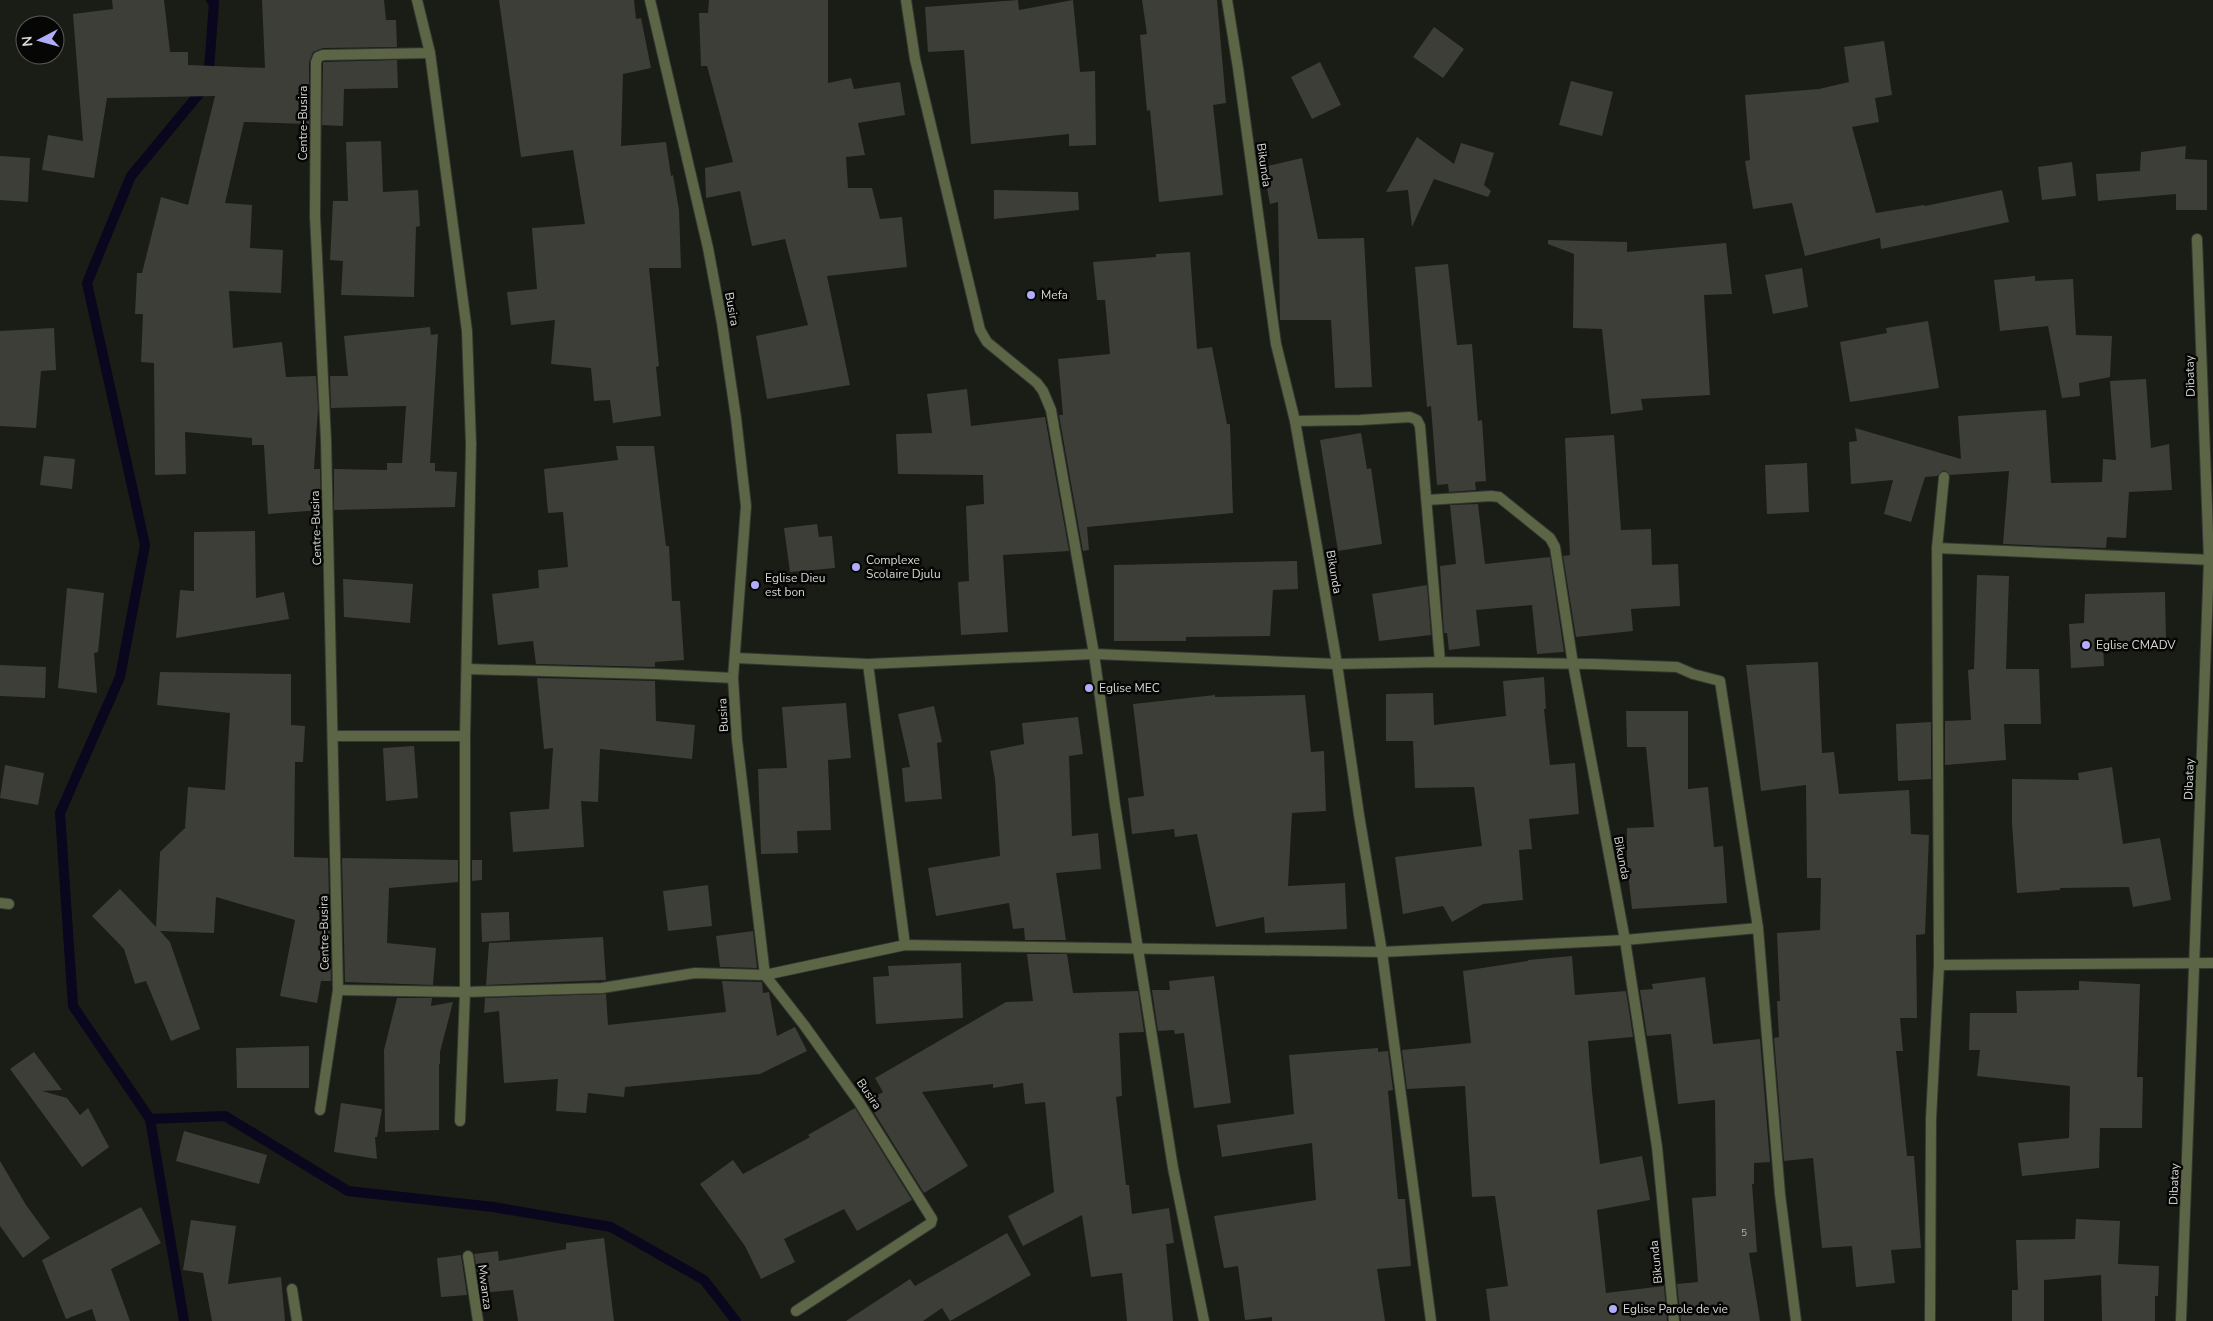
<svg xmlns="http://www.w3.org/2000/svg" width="2213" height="1321" font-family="'Nunito Sans',sans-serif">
  <rect width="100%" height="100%" fill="#1a1c16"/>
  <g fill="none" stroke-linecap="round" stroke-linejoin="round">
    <g stroke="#09061e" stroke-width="10">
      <polyline points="211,0 214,2 208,83 131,176 87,283 145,545 120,677 60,813 73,1006 150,1119 225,1116 348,1191 493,1207 611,1227 704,1280 736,1321"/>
      <polyline points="150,1119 184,1321"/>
    </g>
  </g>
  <g fill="#3d3e38">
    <polygon points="112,0 164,0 170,52 188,52 188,65 265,68 262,0 384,0 386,20 396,20 397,47 323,48 313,52 309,62 309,124 244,122 225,203 252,205 250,248 283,250 281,293 229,291 233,348 282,342 286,377 316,376 318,408 314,469 320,469 321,510 268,514 264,445 252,445 252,438 185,432 186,474 155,475 154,363 141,362 143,314 135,314 137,273 142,273 161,197 188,205 215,96 107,98 94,178 42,170 48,135 83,141 73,14 113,9"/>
    <polygon points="499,0 634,0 636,19 641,18 651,68 623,74 621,146 666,142 671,176 673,175 679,210 681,268 649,268 659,366 656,367 661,416 613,423 610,400 594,401 591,368 551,364 555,320 511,325 507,292 537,289 532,228 585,224 573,150 521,157"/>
    <polygon points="709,0 828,0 828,83 851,78 854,89 900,82 905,115 858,123 865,155 846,157 848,188 872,188 880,219 902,217 907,267 827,276 850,385 767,399 756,336 808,325 785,239 752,246 740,191 706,198 705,168 733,162 707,66 701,66 699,13 708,13"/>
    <polygon points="1018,0 1019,10 1073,0 1080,72 1095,71 1096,145 1069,146 1069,134 971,144 964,50 928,52 925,7"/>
    <polygon points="1142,0 1217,0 1226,103 1213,105 1223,195 1159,202 1150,110 1147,111 1140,35 1147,34"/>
    <polygon points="1434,27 1464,49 1443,78 1413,57"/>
    <polygon points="1884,41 1892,95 1875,98 1879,122 1852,127 1876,213 1924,205 1925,206 2002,190 2009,222 1881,249 1880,238 1805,256 1792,203 1753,209 1745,161 1750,160 1745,95 1819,89 1849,82 1844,47"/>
    <polygon points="397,60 398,88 344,89 343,126 322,125 323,62"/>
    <polygon points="1320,62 1341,105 1312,119 1291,77"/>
    <polygon points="1571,81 1613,92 1602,136 1559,125"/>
    <polygon points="1417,137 1454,164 1461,143 1494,153 1484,185 1491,191 1488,197 1434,179 1412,227 1408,190 1386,192"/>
    <polygon points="381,141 383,192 418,190 420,226 416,227 414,297 341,295 343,261 330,260 333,201 348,201 346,142"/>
    <polygon points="2186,146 2185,159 2207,160 2207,210 2176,210 2176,194 2098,201 2096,174 2140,171 2141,152"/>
    <polygon points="0,156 30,158 28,202 0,200"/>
    <polygon points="1302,158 1318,239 1364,238 1372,387 1335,388 1331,320 1280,320 1278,202 1270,204 1263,167"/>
    <polygon points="2072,162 2076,196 2042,200 2038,167"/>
    <polygon points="994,190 1078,192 1079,210 994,219"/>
    <polygon points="1548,240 1627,242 1627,252 1726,243 1732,294 1704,295 1710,395 1641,399 1643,410 1611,414 1602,329 1573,328 1574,254 1548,244"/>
    <polygon points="1190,252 1197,349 1212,347 1227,424 1230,424 1233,513 1087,527 1089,550 1083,551 1059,415 1063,415 1058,359 1110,354 1105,300 1097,300 1093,262 1156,257 1156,254"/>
    <polygon points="1448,264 1457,345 1472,344 1478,421 1482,420 1486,481 1475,482 1476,490 1449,492 1448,484 1437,485 1431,406 1427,407 1415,267"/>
    <polygon points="1802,268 1808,307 1773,314 1765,275"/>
    <polygon points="2035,276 2035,281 2073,279 2076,335 2112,336 2110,377 2079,383 2080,396 2062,398 2048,326 2000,331 1994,280"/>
    <polygon points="1928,321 1939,388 1850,402 1840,342 1887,333 1886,328"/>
    <polygon points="430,327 431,335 438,334 430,463 435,463 435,471 457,472 455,507 334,510 334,469 387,470 387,463 402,463 406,406 331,408 330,376 348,376 344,336"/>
    <polygon points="54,328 56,370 41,371 36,428 0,426 0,331"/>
    <polygon points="2146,379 2151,448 2169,444 2172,490 2129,492 2126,538 2107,537 2106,548 2003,544 2009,471 1950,475 1944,470 1937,476 1925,477 1911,522 1884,514 1893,480 1851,484 1849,442 1857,441 1855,428 1961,459 1958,416 2046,410 2051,483 2102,482 2103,459 2116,460 2110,381"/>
    <polygon points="967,389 971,426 1045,417 1069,551 1003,555 1008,632 961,635 958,582 969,581 966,506 984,504 983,475 898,474 896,434 932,433 927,394"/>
    <polygon points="1361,433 1367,469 1371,468 1382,544 1338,551 1320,440"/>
    <polygon points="1614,435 1621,530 1651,529 1652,565 1678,564 1680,606 1631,609 1633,631 1576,637 1563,556 1570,555 1565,438"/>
    <polygon points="616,446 654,446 666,546 669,546 672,601 680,601 684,660 655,662 655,667 536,664 533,641 498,645 492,594 539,588 538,570 568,567 563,512 548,513 544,469 618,460"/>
    <polygon points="44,456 75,459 72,489 40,485"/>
    <polygon points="1807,463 1809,512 1767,514 1765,465"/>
    <polygon points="1478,504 1485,564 1550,557 1564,652 1537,654 1532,605 1476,610 1480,646 1449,650 1447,633 1444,633 1440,566 1456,564 1450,505"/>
    <polygon points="817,524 819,537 832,536 835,568 790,572 784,528"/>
    <polygon points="255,531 256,598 284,592 289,619 176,638 180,590 194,591 194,532"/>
    <polygon points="1297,561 1298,589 1273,590 1270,636 1186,637 1186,641 1114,641 1114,565"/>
    <polygon points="1977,575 2009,576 2006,669 2039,669 2041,724 2004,724 2006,760 1945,765 1945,721 1971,720 1968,670 1974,669"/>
    <polygon points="343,579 413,584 410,623 344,617"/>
    <polygon points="1427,585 1431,635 1379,641 1372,594"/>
    <polygon points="67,588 104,593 98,652 94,653 97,693 58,688"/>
    <polygon points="2165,592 2166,640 2103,642 2104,666 2071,668 2069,624 2084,623 2085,594"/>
    <polygon points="1818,662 1822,753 1834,752 1839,794 1909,790 1911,834 1929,835 1925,934 1916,935 1917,1018 1900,1018 1903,1051 1896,1051 1907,1156 1914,1156 1921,1248 1891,1250 1895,1283 1856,1287 1852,1246 1822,1248 1813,1158 1784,1161 1774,1038 1779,1037 1777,1001 1780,1001 1777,933 1820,930 1821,878 1807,878 1806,785 1761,791 1746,665"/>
    <polygon points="0,665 46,667 45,698 0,696"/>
    <polygon points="160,672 291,674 291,725 305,726 303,762 295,762 294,857 328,858 331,981 321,981 317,1003 280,996 295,920 216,897 214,933 160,931 170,942 200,1029 171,1041 146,981 135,984 124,949 92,916 120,889 156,927 160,852 186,827 185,827 188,787 225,790 230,713 157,705"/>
    <polygon points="1544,677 1546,709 1544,709 1550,765 1575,763 1579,814 1529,819 1532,849 1519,850 1523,900 1483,904 1452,922 1443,906 1403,914 1395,857 1482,846 1474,787 1415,788 1413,741 1386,741 1386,694 1433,693 1434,725 1506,716 1503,681"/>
    <polygon points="537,678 655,681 656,721 695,725 692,759 600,749 598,802 581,801 584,847 513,852 510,812 549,809 553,748 544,749"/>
    <polygon points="1215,695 1215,697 1305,695 1311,752 1324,751 1326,811 1292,813 1288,886 1345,883 1347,929 1265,933 1264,917 1216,927 1197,834 1175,837 1174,829 1132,834 1128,798 1144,796 1133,704"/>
    <polygon points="846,703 851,758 828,760 831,830 797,831 798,853 761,854 758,769 787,768 782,707"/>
    <polygon points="934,706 942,742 937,743 942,799 905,802 902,768 910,767 898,714"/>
    <polygon points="1626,711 1688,711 1688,789 1708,787 1714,847 1723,846 1727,903 1632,909 1627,864 1627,828 1654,827 1646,747 1627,747"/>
    <polygon points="1078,717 1083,754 1069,756 1072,836 1098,833 1101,869 1056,873 1066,940 1025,940 1024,928 1013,929 1009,903 936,916 928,868 1000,856 995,779 990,751 1024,744 1022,723"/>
    <polygon points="1931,722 1931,779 1898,781 1896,724"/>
    <polygon points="414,746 418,798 386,801 383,748"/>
    <polygon points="5,765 44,773 38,805 0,798"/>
    <polygon points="2112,767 2123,844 2160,838 2171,900 2133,907 2129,887 2060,888 2060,890 2017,893 2012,823 2012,779 2079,780 2078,773"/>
    <polygon points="342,858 458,860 458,882 389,888 387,943 436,948 433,985 345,982"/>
    <polygon points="472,860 482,860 482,880 472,881"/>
    <polygon points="708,885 712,926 668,931 663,891"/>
    <polygon points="509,912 510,940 482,942 481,913"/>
    <polygon points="753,931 757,968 720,967 716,936"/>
    <polygon points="603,937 606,980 486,985 489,943"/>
    <polygon points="1027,954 1067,954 1073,993 1138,991 1144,1032 1119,1033 1122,1096 1116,1097 1126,1185 1129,1185 1132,1214 1169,1208 1174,1243 1166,1244 1173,1321 1127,1321 1122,1273 1091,1277 1082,1215 1023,1246 1008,1216 1054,1192 1045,1102 1025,1104 1023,1083 993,1088 993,1084 922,1092 968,1166 924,1193 867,1101 883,1092 875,1078 1006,1002 1033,1001"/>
    <polygon points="1572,956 1575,995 1626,991 1633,1037 1588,1041 1592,1091 1600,1164 1642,1156 1650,1200 1597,1210 1606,1293 1664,1286 1667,1321 1490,1321 1486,1289 1508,1286 1495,1196 1472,1197 1465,1086 1407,1089 1402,1050 1471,1043 1463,971 1528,961 1528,960"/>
    <polygon points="961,963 963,1018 876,1024 873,977 889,976 888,966"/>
    <polygon points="1214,976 1231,1103 1194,1108 1184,1033 1175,1034 1174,1030 1158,1031 1152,990 1170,990 1169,981"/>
    <polygon points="1705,977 1713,1044 1760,1039 1770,1162 1754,1163 1754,1184 1752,1184 1757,1252 1749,1253 1760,1321 1681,1321 1677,1284 1698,1282 1692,1198 1716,1196 1715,1100 1678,1104 1671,1034 1647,1036 1640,990 1653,989 1652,984"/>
    <polygon points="722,981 762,982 763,993 769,992 777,1036 795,1027 807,1051 760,1074 625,1087 624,1097 588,1093 586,1113 556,1111 558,1079 504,1083 499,1011 484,1013 485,998 606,994 608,1025 726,1012"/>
    <polygon points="2079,981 2140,984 2137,1077 2143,1077 2142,1128 2100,1128 2099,1168 2022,1176 2018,1143 2069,1138 2070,1086 1977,1076 1980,1050 1969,1050 1970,1013 2017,1013 2016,991 2079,990"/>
    <polygon points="397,998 432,998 431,1006 453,1002 440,1052 440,1064 439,1064 439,1130 385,1132 384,1050"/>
    <polygon points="309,1046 309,1088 237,1088 236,1048"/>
    <polygon points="1378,1048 1378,1052 1388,1051 1393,1090 1388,1091 1398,1199 1405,1199 1411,1266 1377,1269 1385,1321 1272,1321 1272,1317 1245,1320 1238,1266 1224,1268 1214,1216 1316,1200 1312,1143 1222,1157 1217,1125 1294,1114 1289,1055"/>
    <polygon points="34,1052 62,1090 42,1091 67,1098 80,1115 88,1108 109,1147 82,1167 10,1069"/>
    <polygon points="341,1103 382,1109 377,1137 375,1137 377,1159 334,1152"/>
    <polygon points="855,1108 912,1200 857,1231 844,1209 784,1239 795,1262 761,1279 745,1246 700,1184 733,1160 743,1174 810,1137 808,1135"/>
    <polygon points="184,1131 267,1155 259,1184 176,1161"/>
    <polygon points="0,1161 26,1205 50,1238 23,1258 0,1226"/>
    <polygon points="141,1207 161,1243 111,1269 130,1321 96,1321 92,1309 66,1319 42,1260"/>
    <polygon points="2076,1219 2120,1221 2118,1264 2159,1266 2158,1296 2155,1296 2155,1321 2102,1321 2101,1275 2044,1280 2044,1321 2012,1321 2012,1290 2018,1290 2016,1240 2075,1239"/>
    <polygon points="191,1220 236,1226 228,1284 281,1277 285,1321 212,1321 203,1273 183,1270"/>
    <polygon points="1007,1233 1031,1275 950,1321 942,1308 923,1321 846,1321 910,1279 915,1286"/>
    <polygon points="604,1238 614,1321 518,1321 513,1290 481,1293 474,1254 498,1251 499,1261 566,1249 566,1243"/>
    <polygon points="461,1255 467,1295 441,1297 437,1258"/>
  </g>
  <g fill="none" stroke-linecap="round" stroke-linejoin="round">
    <defs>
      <g id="street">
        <polyline points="417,0 430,53 467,331 471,444 465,736 465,992 460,1121"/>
        <polyline points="650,0 708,248 722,323 736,418 746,506 733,678 737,740 765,975 804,1025 859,1102 932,1219 931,1223 796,1311"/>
        <polyline points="906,0 915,59 980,330 987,342 1037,383 1043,391 1051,410 1094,654 1115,805 1173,1168 1204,1321"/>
        <polyline points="1227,0 1238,68 1276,344 1295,421 1312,518 1337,664 1359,815 1382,952 1431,1321"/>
        <polyline points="1295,421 1360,420 1410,417 1417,420 1420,426 1440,662"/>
        <polyline points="1427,500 1491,496 1499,497 1550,538 1555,547 1573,664 1625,940 1657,1147 1674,1321"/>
        <polyline points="1937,548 2213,560"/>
        <polyline points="736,658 868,664 1094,654 1337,664 1440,662 1594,664 1677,667 1693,674 1720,681 1758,928 1780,1194 1796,1321"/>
        <polyline points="868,664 905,945"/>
        <polyline points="467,669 655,674 733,678"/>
        <polyline points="333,736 465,736"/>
        <polyline points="0,903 9,904"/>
        <polyline points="1939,965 2213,963"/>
        <polyline points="338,990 465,992 602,988 695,973 765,975 905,945 1382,952 1625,940 1758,928"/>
        <polyline points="320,1110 338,990 326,440 315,216 316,62 318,57 323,55 430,53"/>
        <polyline points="468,1256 478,1321"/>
        <polyline points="292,1289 297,1321"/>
        <polyline points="1930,1321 1931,1119 1939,965 1937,548 1944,477"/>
        <polyline points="2181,1321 2209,560 2197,239"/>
      </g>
    </defs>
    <use href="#street" stroke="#343631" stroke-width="12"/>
    <use href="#street" stroke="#5c6545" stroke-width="10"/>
  </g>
  <g fill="#b1adfa" stroke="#060605" stroke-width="2">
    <circle cx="1031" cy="295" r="5"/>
    <circle cx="856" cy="567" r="5"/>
    <circle cx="755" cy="585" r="5"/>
    <circle cx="2086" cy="645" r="5"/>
    <circle cx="1089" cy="688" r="5"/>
    <circle cx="1613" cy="1309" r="5"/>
  </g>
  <g text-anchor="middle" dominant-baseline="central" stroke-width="5" stroke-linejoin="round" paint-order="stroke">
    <g font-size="10" fill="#b0b2ae">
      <text x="1744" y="1233">5</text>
    </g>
    <g font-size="12" fill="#d7d8d5" stroke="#060605">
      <text transform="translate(303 123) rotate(-90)">Centre-Busira</text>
      <text transform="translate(1264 165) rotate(82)">Bikunda</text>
      <text transform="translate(732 309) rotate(80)">Busira</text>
      <text transform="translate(2190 376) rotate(-92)">Dibatay</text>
      <text transform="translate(316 528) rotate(-92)">Centre-Busira</text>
      <text transform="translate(1334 572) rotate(80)">Bikunda</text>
      <text transform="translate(723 715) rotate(-93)">Busira</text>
      <text transform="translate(2189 779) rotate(-88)">Dibatay</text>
      <text transform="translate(1622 858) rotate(79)">Bikunda</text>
      <text transform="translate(324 933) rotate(-91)">Centre-Busira</text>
      <text transform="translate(869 1094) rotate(56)">Busira</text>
      <text transform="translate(2174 1184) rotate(-88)">Dibatay</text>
      <text transform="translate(1656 1262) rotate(-96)">Bikunda</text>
      <text transform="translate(485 1287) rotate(82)">Mwanza</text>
    </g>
    <g font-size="12" fill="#d7d8d5" stroke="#060605" text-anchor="start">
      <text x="1041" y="295">Mefa</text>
      <text x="866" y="560">Complexe<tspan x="866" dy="14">Scolaire Djulu</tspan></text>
      <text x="765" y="578">Eglise Dieu<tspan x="765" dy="14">est bon</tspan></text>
      <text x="2096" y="645">Eglise CMADV</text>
      <text x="1099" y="688">Eglise MEC</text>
      <text x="1623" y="1309">Eglise Parole de vie</text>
    </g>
  </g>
  <g transform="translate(40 40) rotate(264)"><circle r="24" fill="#060605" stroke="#5a5a58"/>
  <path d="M0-4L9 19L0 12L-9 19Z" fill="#b1adfa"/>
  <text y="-8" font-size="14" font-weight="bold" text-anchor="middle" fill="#d7d8d5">N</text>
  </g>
</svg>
